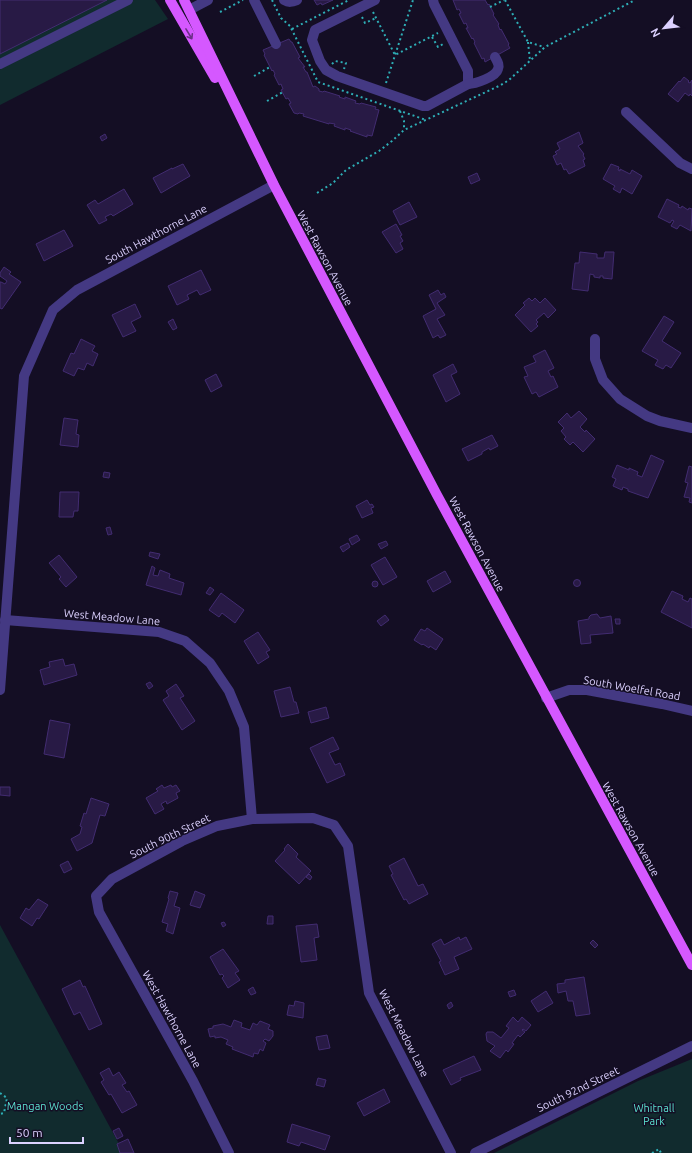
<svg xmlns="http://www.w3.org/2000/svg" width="692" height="1153" font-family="Ubuntu,sans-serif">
  <rect width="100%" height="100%" fill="#140e24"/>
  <g fill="#112b2e">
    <polygon points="0,0 155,0 168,19 0,105"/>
    <polygon points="0,925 124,1153 0,1153"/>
    <polygon points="692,1059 692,1153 494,1153 638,1081"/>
  </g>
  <g fill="#281a45" stroke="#422c71">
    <polygon points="0,0 107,0 0,54"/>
    <polygon points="314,0 333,0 322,5 321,3 317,5"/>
    <polygon points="453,0 485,0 488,5 489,4 494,14 493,15 499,24 498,25 500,30 501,29 509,44 508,45 510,48 485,62 484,58 482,59 474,43 475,42 473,38 472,39 466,28 468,28 466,23 464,24 459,14 461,13 459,9 457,10"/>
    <polygon points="289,39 291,42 292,42 300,57 298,58 305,67 303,67 306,72 307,72 313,87 315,86 319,89 319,91 323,92 324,91 340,96 339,97 345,99 345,97 356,101 355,103 360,104 361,103 376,107 375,109 379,110 372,136 367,135 367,137 350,131 351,130 345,128 345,130 334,126 335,124 329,123 329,124 303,116 304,114 299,113 298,114 294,113 289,104 291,103 288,98 286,99 281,90 283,89 281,84 279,85 274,75 275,74 273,70 272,71 264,55 265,54 263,50"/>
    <polygon points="684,77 689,81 688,82 690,83 692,80 692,96 690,94 689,96 685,93 678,102 668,94 679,81 680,82"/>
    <polygon points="579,132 583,143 578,146 584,154 583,155 585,159 583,160 585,166 569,174 566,169 564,170 561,163 557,165 553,156 557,154 555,152 560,149 557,143"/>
    <polygon points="105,134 107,138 102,141 100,137"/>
    <polygon points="183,164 190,176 161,193 153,178 172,168 172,169"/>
    <polygon points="611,164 619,167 618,170 620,171 620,169 630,174 632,170 642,176 632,194 622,188 620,193 613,189 615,186 603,179"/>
    <polygon points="477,173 480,180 471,184 468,177"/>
    <polygon points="124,189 133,204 113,216 111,214 105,217 107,220 99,224 87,205 95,200 98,204"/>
    <polygon points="667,199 679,205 678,207 681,208 682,206 688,210 689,208 692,209 691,231 680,225 677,229 671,226 674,221 672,220 670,223 658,217"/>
    <polygon points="409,202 417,217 400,225 393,211"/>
    <polygon points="396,224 402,235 400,236 403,241 400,243 403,249 396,253 382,232"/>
    <polygon points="64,230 73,246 44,261 36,244"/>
    <polygon points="580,252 597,254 597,258 604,258 605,252 614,252 612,279 603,278 603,276 600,276 600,278 594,277 594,275 590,274 588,291 572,289 575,263 579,263"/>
    <polygon points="4,267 11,272 9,274 21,282 2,309 0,308 0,282 1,282 5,284 7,281 0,276 0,273"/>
    <polygon points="201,270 211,290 200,295 197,290 187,295 189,299 177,305 168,286"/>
    <polygon points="438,290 441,295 444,293 446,297 437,303 445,315 437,319 446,335 440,338 438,335 433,338 423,316 436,309 429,295"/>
    <polygon points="529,298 532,301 535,298 540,303 545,298 556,310 548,318 544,313 536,320 538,322 536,324 538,326 531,332 515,315 525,305 523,303"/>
    <polygon points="135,304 141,317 131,322 136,331 123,337 112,315"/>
    <polygon points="664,316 674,322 662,341 681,353 671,368 666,365 663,369 655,365 658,360 642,351"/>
    <polygon points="173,319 177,328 173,330 168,322"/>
    <polygon points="81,339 95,346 92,351 98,354 93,366 87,363 84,370 78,368 74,376 63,371 71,353 74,354"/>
    <polygon points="545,350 554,368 548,371 551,377 553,376 558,387 539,397 536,392 532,394 524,377 528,376 524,367 536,362 533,356"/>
    <polygon points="453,364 457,372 451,375 460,394 446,402 433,375"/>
    <polygon points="216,374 222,386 211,392 205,380"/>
    <polygon points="579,411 587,419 580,427 585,432 586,430 595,439 583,452 573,442 570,445 564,439 566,437 561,431 564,428 558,422 567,413 571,418"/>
    <polygon points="64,418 78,420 76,434 79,435 78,447 60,445"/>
    <polygon points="492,435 498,446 490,450 489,448 482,452 482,454 468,461 462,449"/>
    <polygon points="651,455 664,461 648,498 628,491 628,489 623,487 622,490 613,486 616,479 612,477 617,465 629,470 629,468 638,472 637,475 642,477"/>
    <polygon points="689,466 692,467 692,503 689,502 690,498 684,497 688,483 685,482"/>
    <polygon points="104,472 110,473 109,478 103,477"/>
    <polygon points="60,492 79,492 78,511 74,511 73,517 59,517"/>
    <polygon points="367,500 370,505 372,504 374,507 371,508 373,513 362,518 356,506"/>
    <polygon points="110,527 112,534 108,535 106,528"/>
    <polygon points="357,535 360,540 352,545 349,539"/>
    <polygon points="386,541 388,545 381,549 378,544"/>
    <polygon points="348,543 350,547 343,552 340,547"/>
    <polygon points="150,552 160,554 158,559 149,556"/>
    <polygon points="59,555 77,577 66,587 59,579 61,577 49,563"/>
    <polygon points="385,557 397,577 383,585 371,565"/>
    <polygon points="152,566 155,568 153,575 158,576 160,570 170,574 169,578 184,583 181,595 146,585"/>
    <polygon points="445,571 451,582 433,592 427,581"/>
    <circle cx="577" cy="583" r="3.5"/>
    <circle cx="375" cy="584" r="3"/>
    <polygon points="210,587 214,590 210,595 206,593"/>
    <polygon points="672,591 683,596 682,599 688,602 690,598 692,599 692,628 661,612"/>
    <polygon points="221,593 244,610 235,623 222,613 219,617 209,610"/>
    <polygon points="597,614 600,618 611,616 613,633 590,635 591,643 581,644 578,621 589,619 589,617 591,615"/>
    <polygon points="385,615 389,620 381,626 377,621"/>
    <polygon points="615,619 620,619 620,624 616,624"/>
    <polygon points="427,628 443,639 436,650 430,646 429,648 423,644 422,645 414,640 421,629 425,631"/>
    <polygon points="258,632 270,650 266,652 269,657 258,664 244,641"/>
    <polygon points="63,659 65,666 74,664 77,675 44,685 40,670 50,667 49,662"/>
    <polygon points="150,682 153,686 149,689 146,684"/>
    <polygon points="176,684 184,696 180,698 195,721 182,730 163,700 169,696 166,691"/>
    <polygon points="290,687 294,702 296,702 299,713 281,717 274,691"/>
    <polygon points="326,707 329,718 311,723 308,712"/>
    <polygon points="50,720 70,724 64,758 44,754"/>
    <polygon points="333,737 339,749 329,753 335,765 340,763 345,775 327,783 310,748"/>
    <polygon points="162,785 164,788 171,785 172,787 176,785 180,791 176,793 178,798 167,804 166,801 161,804 164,809 155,814 146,798 158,791 156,789"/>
    <polygon points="0,787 10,787 10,796 0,795"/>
    <polygon points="91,798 109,804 105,816 100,815 92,843 77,851 71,839 80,834 82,827 80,826 84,813 86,814"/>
    <polygon points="288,844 298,854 296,857 311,871 299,884 275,861 285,850 284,849"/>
    <polygon points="404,858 418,886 423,884 428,894 409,904 406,899 404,900 391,875 393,874 389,866"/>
    <polygon points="68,861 72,869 64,873 60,865"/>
    <polygon points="309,874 312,877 310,880 306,877"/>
    <polygon points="170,891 178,893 174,906 180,908 173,934 166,931 168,924 162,922 169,899 168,898"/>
    <polygon points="195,891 205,895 200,908 190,905"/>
    <polygon points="38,899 48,905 39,919 37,918 32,926 20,918 26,908 29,910"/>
    <polygon points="268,916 273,916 273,924 267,924"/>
    <polygon points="224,922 226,925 223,927 221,923"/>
    <polygon points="317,924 319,937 314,938 317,960 301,962 296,926"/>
    <polygon points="459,937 460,940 466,937 472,949 454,957 459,969 445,975 439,962 441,961 432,944 441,939 444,945"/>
    <polygon points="593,940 598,945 595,948 590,943"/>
    <polygon points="223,949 239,971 235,973 240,980 228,988 222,978 224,976 222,974 220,975 210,957"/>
    <polygon points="584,977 590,1014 576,1016 573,1001 568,1001 566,991 558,993 557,984 565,983 565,980"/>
    <polygon points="80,980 83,987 85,986 102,1024 89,1030 80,1012 74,1015 62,989"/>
    <polygon points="253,987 256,993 251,995 248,990"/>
    <polygon points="514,990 516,995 510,997 508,992"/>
    <polygon points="546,991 553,1003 538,1012 531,1001"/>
    <polygon points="295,1001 304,1003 303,1018 287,1015 289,1005 294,1006"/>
    <polygon points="451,1002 453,1006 449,1009 447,1005"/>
    <polygon points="513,1017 518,1022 522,1017 531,1025 526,1031 523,1029 522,1030 525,1032 520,1037 518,1035 512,1043 514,1044 508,1052 506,1050 500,1058 490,1051 495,1046 487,1041 486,1034 487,1032 493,1032 501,1038 509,1028 506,1026"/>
    <polygon points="234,1020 242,1023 241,1027 250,1030 253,1023 257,1025 260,1021 270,1025 268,1029 273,1031 273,1036 269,1041 265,1039 263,1041 266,1043 263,1051 260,1049 258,1054 254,1053 253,1057 232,1049 233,1047 226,1044 228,1040 221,1037 215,1038 215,1036 210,1037 208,1029 213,1028 213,1026 223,1024 231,1027"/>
    <polygon points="327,1035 330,1048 319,1050 316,1037"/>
    <polygon points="474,1056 481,1070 460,1078 461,1080 451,1085 443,1070"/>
    <polygon points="109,1068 113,1076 119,1072 126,1083 122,1085 127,1092 129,1091 137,1105 122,1113 111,1094 109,1095 101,1082 104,1080 100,1073"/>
    <polygon points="318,1078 326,1080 324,1087 316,1085"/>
    <polygon points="384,1089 390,1102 364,1116 357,1103"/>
    <polygon points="292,1124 330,1136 325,1150 301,1142 299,1146 287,1142"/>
    <polygon points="119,1128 123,1136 117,1139 113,1131"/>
    <polygon points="128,1139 134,1153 120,1153 117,1144"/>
  </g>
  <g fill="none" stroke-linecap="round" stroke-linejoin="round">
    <g stroke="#2eaeb6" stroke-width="2" stroke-dasharray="2 3" stroke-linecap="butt">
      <polyline points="272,0 281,18 290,26 318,82 426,120"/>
      <polyline points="505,0 528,42 544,47"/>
      <polyline points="490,7 504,0"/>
      <polyline points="220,12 243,0"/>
      <polyline points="373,12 395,55 438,33"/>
      <polyline points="362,17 365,23 376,18"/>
      <polyline points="292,29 349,0"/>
      <polyline points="432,37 438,47 443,44"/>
      <polyline points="528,42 530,61"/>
      <polyline points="332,64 335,61 346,63 344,69"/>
      <polyline points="254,76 270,67"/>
      <polyline points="386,83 413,0"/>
      <polyline points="267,101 283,92"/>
      <polyline points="400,111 404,121 404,130"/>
      <polyline points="317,193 333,183 346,170 379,151 392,141 404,130 501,85 509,80 545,47 635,0"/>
      <polyline points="0,1093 7,1098 4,1113 0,1114"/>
      <polyline points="652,1153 659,1149 661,1153"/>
    </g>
    <g stroke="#443983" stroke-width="10">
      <polyline points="254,0 276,44"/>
      <path d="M 284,0 C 289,3 292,2 297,0"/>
      <polyline points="375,0 315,30 312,40 320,61 326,70 337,76 423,106 427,106 468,84 468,71 434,4 433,0"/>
      <polyline points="189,10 208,0"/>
      <polyline points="0,64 128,0"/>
      <path d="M 468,84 C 475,84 496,77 498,69 C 500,65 497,61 495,57"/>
      <polyline points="626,112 680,163 692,169"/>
      <polyline points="595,339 595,359 603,380 620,399 647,416 660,421 692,428"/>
      <polyline points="5,620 159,632 185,641 210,663 229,691 244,727 252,819"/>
      <polyline points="0,690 24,376 53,310 77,290 274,185"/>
      <polyline points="546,698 569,690 587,690 662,704 692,711"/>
      <polyline points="229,1153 193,1081 99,912 96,896 112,879 182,841 217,826 252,819 313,818 334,825 348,846 369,993 451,1153"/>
      <polyline points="475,1153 692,1046"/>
    </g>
    <g stroke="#d558ff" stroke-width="10">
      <polyline points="170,0 215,78"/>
      <polyline points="184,0 274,185 437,495 692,965"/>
    </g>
  </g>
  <defs><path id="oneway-shaft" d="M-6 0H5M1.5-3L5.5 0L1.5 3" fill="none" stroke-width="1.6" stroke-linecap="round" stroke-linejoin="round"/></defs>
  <use stroke="#6b2f87" href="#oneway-shaft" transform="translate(189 34) rotate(59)"/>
  <g text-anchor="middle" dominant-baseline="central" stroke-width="3" stroke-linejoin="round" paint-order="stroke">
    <g font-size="11" fill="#dcd1ff" stroke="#140e24">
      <text transform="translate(156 234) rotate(-28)">South Hawthorne Lane</text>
      <text transform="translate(325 258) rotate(62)">West Rawson Avenue</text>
      <text transform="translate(477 544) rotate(62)">West Rawson Avenue</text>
      <text transform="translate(112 617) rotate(5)">West Meadow Lane</text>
      <text transform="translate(632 688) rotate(10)">South Woelfel Road</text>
      <text transform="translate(631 829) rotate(61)">West Rawson Avenue</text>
      <text transform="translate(170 836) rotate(-26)">South 90th Street</text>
      <text transform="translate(172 1019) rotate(61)">West Hawthorne Lane</text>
      <text transform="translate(404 1033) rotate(63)">West Meadow Lane</text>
      <text transform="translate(578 1089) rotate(-26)">South 92nd Street</text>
    </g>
    <g font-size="11" fill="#5be0cf" stroke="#140e24">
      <text x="45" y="1106">Mangan Woods</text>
      <text x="654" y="1108">Whitnall<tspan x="654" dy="13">Park</tspan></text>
    </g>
  </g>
  <g transform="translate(664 28) rotate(242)" stroke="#140e24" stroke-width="3" paint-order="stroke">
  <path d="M0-3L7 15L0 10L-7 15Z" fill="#dcd1ff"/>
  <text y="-6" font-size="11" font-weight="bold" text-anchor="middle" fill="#dcd1ff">N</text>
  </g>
  <path d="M10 1137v6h73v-6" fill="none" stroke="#dcd1ff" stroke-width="2"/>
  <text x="16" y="1137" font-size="12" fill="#dcd1ff" stroke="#140e24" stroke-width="3" paint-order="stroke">50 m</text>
</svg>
